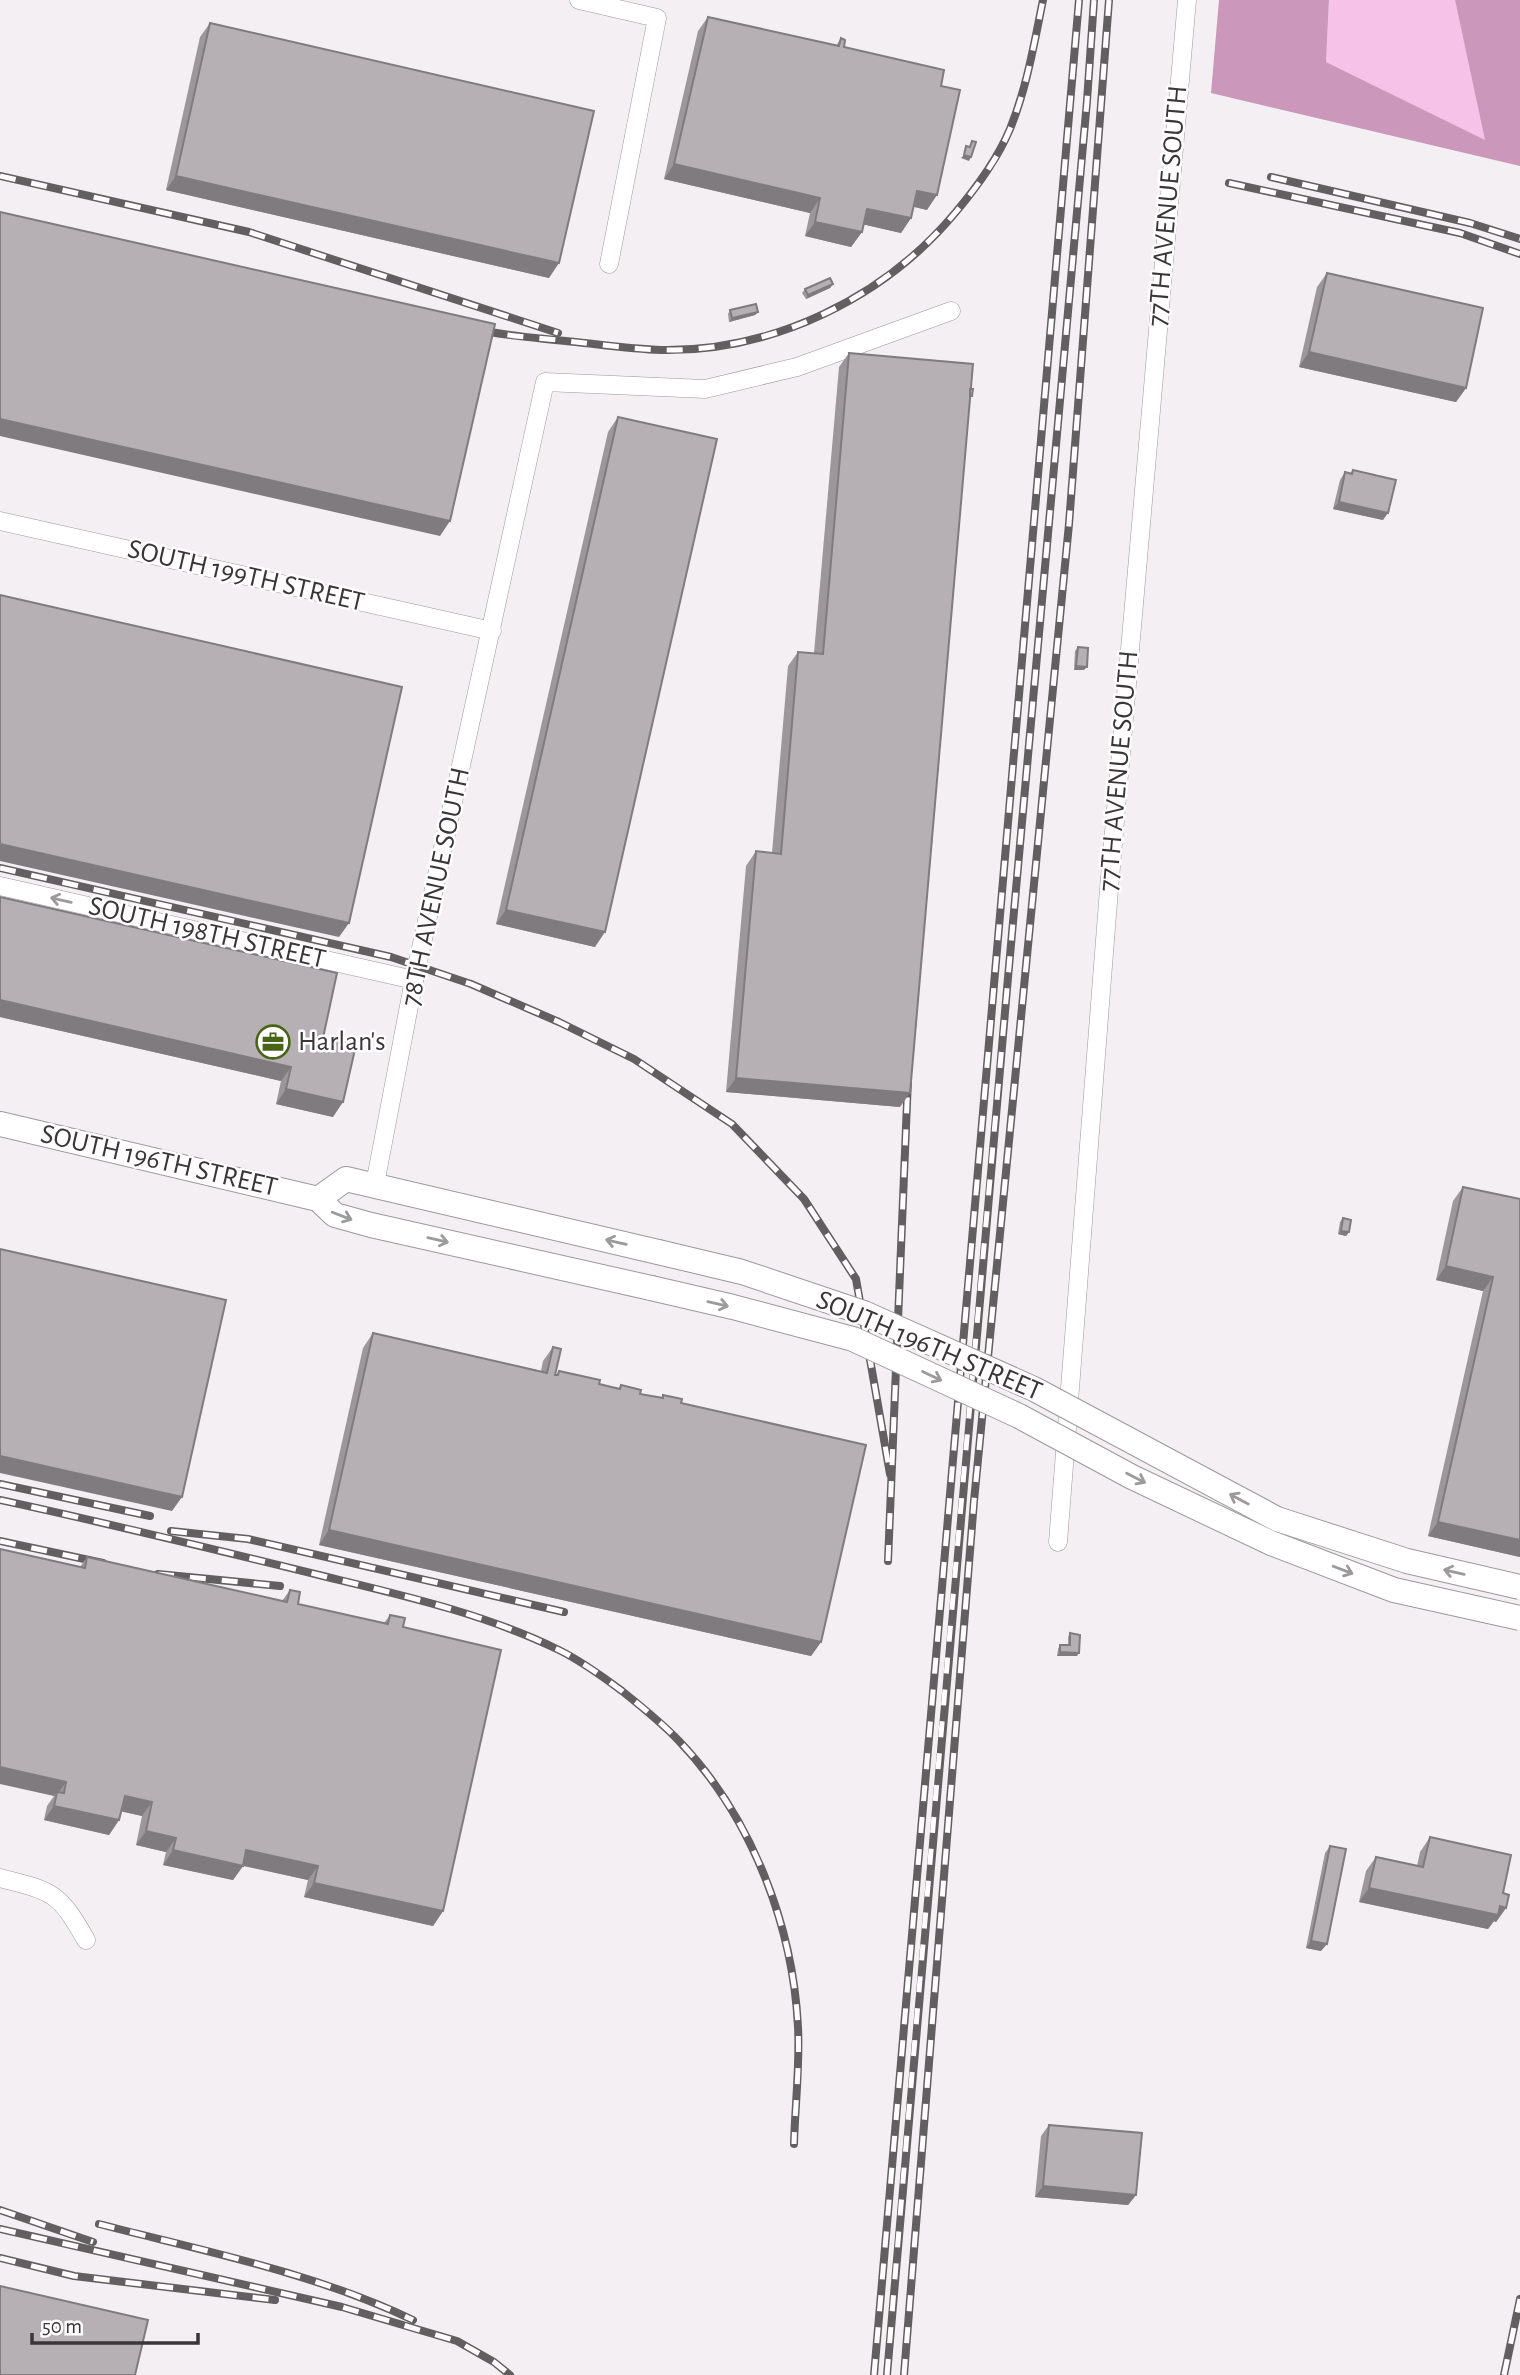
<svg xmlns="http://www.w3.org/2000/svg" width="1520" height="2375" font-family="'Alegreya Sans',sans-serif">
  <rect width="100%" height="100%" fill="#f4eff2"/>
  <polygon fill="#f7c2e7" points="1329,0 1455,0 1486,141 1326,62"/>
  <polygon fill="#cb98bc" points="1219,0 1329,0 1326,62 1485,140 1455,0 1520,0 1520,166 1211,93"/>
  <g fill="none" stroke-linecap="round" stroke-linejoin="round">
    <defs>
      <g id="minor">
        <polyline points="579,0 657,18 609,264"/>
        <polyline points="0,521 492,631"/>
        <polyline points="0,886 414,980"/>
        <polyline points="375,1184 414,980 545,382 705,389 797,367 951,311"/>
        <polyline points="1058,1542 1109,889 1187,0"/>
        <path d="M 0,1878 C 52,1891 59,1892 86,1940"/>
      </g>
      <g id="secondary">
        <polyline points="0,1124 318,1199 335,1215 371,1225 651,1288"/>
        <polyline points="318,1199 346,1179 658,1252"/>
      </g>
    </defs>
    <use href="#minor" stroke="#9d989b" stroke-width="19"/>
    <use href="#secondary" stroke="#9d989b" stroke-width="26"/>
    <use href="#minor" stroke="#fff" stroke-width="18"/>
    <use href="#secondary" stroke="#fff" stroke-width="24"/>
    <defs>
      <g id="rail">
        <polyline points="0,176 249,232 558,333"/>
        <polyline points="1271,177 1470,223 1520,239"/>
        <polyline points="1229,183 1460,233 1520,254"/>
        <path d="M 476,329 C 508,337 543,338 576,342 C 604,345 633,349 661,350 C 773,352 884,298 955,213 C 977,187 997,160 1010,129 C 1027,87 1034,44 1043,0"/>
        <polyline points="0,868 391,957 471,984 559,1022 634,1059 732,1124 804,1199 856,1279 890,1474"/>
        <polyline points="0,1484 150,1516"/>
        <path d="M 0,1500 C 107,1523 213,1549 319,1575 C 401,1595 483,1613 559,1650 C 581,1661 602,1676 622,1691 C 642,1707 662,1723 679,1741 C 751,1816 793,1925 798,2027 C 800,2066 795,2106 794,2144"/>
        <polyline points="171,1531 248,1539 564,1612"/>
        <polyline points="0,1541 103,1563"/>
        <polyline points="888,1561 908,1079"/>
        <polyline points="158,1574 280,1586"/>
        <polyline points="0,2210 93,2242"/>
        <path d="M 99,2224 C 204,2251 315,2273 413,2320"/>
        <polyline points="0,2229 342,2307 457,2341 494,2362 510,2375"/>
        <polyline points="0,2258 74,2276 275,2300"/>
        <polyline points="874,2375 1079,0"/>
        <path d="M 887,2375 C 949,1616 1019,859 1087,101 L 1094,0"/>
        <polyline points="904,2375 974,1501 1069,524 1109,0"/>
        <polyline points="1504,2375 1520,2299"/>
      </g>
    </defs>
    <use href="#rail" stroke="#625f60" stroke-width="8"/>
    <use href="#rail" stroke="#fffdfe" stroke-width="5" stroke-dasharray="16" stroke-linecap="butt"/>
    <defs>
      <g id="secondary-bridge">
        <polyline points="658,1252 742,1272 864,1313 1034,1389 1277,1519 1407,1561 1520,1587"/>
        <polyline points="651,1288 733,1307 853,1339 1019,1416 1132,1477 1271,1543 1394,1590 1520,1618"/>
      </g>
    </defs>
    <use href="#secondary-bridge" stroke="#9d989b" stroke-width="26" stroke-linecap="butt"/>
    <use href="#secondary-bridge" stroke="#fff" stroke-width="24"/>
  </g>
  <g fill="#9d979b">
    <polygon points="708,17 836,46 841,38 844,47 941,86 927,210 914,207 911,218 901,233 863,224 862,232 851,247 805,236 810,213 664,179 698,31"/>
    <polygon points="210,23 549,278 166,190 200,37"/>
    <polygon points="1327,273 1466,388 1456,402 1299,367 1317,287"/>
    <polygon points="833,284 830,288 806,299 802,293 805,289"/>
    <polygon points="730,310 758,312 755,315 729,322 728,314"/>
    <polygon points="849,353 969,400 900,1107 726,1092 746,866 756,851 772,853 788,666 798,652 814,653 839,367"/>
    <polygon points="618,417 595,947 496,924 608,432"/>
    <polygon points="1353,470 1383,520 1333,509 1340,480 1345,472 1350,473"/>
    <polygon points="1078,647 1084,670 1074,670 1075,651"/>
    <polygon points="0,1017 323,1038 333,1117 276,1104 281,1081"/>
    <polygon points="1463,1187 1520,1199 1520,1557 1428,1536 1483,1291 1436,1280 1453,1201"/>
    <polygon points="1343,1218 1349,1232 1346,1236 1338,1234 1340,1222"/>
    <polygon points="373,1333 541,1371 543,1361 553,1347 555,1375 556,1375 559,1371 599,1384 618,1389 621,1385 640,1394 661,1398 663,1395 681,1403 821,1642 811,1656 319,1545 363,1348"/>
    <polygon points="87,1557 282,1601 290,1590 298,1604 384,1623 390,1615 403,1627 443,1911 433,1926 304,1897 308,1880 243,1866 233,1880 163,1865 166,1852 136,1845 142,1816 121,1811 119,1820 109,1835 44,1820 47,1806 54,1796 80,1567"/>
    <polygon points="1070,1633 1077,1656 1057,1656 1058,1649 1060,1645 1068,1645 1068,1637"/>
    <polygon points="1430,1837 1503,1893 1506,1908 1496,1922 1494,1921 1488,1929 1359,1902 1366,1871 1376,1857 1417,1866 1420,1852"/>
    <polygon points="1330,1846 1321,1951 1306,1948 1325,1853"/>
    <polygon points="1049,2125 1136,2195 1128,2205 1035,2197 1041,2136"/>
  </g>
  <g fill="#7f7b7e">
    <polygon points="964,155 971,157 969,161 961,158"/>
    <polygon points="674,164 820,198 810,213 664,179"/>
    <polygon points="176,176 559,263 549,278 166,190"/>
    <polygon points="917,191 937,195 927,210 907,205"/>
    <polygon points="867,209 911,218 901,233 857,223"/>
    <polygon points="815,222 862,232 851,247 805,236"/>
    <polygon points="833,284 830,288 806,299 808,295"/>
    <polygon points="758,312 755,315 729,322 732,318"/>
    <polygon points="1309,352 1466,388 1456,402 1299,367"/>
    <polygon points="0,419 450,521 440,536 0,436"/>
    <polygon points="1339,502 1388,513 1383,520 1333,509"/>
    <polygon points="1076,666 1087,667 1084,670 1074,670"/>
    <polygon points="0,844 349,923 339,937 0,861"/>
    <polygon points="506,910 605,932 595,947 496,924"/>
    <polygon points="0,1000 291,1067 281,1081 0,1017"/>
    <polygon points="736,1078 910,1093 900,1107 726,1092"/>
    <polygon points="286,1089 343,1102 333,1117 276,1104"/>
    <polygon points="1341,1231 1349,1232 1346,1236 1338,1234"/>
    <polygon points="1446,1266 1493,1277 1483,1291 1436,1280"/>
    <polygon points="0,1456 182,1497 172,1511 0,1473"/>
    <polygon points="1438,1522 1520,1540 1520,1557 1428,1536"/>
    <polygon points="329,1530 821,1642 811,1656 319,1545"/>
    <polygon points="1060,1652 1079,1653 1077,1656 1057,1656"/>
    <polygon points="0,1767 66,1782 56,1796 57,1792 54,1796 0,1784"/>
    <polygon points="125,1796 152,1802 142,1816 115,1810"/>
    <polygon points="54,1806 119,1820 109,1835 44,1820"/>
    <polygon points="146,1831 176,1838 166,1852 136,1845"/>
    <polygon points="173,1850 243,1866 233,1880 163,1865"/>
    <polygon points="246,1850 318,1866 308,1880 236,1864"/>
    <polygon points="314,1883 443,1911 433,1926 304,1897"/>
    <polygon points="1369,1888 1500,1906 1506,1908 1496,1922 1494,1921 1488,1929 1359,1902"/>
    <polygon points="1311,1941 1327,1944 1321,1951 1306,1948"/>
    <polygon points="1043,2186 1136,2195 1128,2205 1035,2197"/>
  </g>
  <g fill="#b6b0b4" stroke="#7f7b7e" stroke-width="2">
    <polygon points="708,17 839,46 841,38 845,40 844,47 944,70 941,86 960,90 937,195 917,191 911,218 867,209 862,232 815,222 820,198 674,164"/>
    <polygon points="210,23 594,111 559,263 176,176"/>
    <polygon points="972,141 976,142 971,157 964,155 966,146 970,147"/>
    <polygon points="0,212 495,324 450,521 0,419"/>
    <polygon points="1327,273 1483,308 1466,388 1309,352"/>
    <polygon points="830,278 833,284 808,295 805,289"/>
    <polygon points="756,304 758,312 732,318 730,310"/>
    <polygon points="849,353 973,364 910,1093 736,1078 756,851 781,854 798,652 823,654"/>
    <polygon points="970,389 973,389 972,396 970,396"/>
    <polygon points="618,417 717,439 605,932 506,910"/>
    <polygon points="1353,470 1396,480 1388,513 1339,502 1345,472 1352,474"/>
    <polygon points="0,595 402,687 349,923 0,844"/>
    <polygon points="1078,647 1088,648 1087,667 1076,666"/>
    <polygon points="0,897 337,973 323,1038 356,1045 343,1102 286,1089 291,1067 0,1000"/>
    <polygon points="1463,1187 1520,1199 1520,1540 1438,1522 1493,1277 1446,1266"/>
    <polygon points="1343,1218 1351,1220 1349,1232 1341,1231"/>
    <polygon points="0,1249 226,1300 182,1497 0,1456"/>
    <polygon points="373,1333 547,1373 553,1347 561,1349 555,1375 558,1375 559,1371 600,1380 599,1384 620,1389 621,1385 641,1390 640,1394 663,1398 663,1395 682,1399 681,1403 866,1445 821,1642 329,1530"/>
    <polygon points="0,1549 85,1568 87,1557 287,1602 290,1590 300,1592 298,1604 388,1624 390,1615 405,1618 403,1627 501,1650 443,1911 314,1883 318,1866 246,1850 243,1866 173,1850 176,1838 146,1831 152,1802 125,1796 119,1820 54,1806 57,1792 64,1793 66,1782 0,1767"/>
    <polygon points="1070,1633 1080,1635 1079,1653 1060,1652 1060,1645 1070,1645"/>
    <polygon points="1430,1837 1511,1855 1503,1893 1509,1895 1506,1908 1500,1906 1498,1915 1369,1888 1376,1857 1423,1867"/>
    <polygon points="1330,1846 1346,1849 1327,1944 1311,1941"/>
    <polygon points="1049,2125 1142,2133 1136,2195 1043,2186"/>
    <polygon points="0,2286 148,2320 135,2375 0,2375"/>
  </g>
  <defs><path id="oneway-shaft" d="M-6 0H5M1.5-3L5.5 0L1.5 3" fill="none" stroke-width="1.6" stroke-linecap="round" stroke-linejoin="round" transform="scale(1.75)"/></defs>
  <g stroke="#9c9a9b">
    <use href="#oneway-shaft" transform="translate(61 900) rotate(-167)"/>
    <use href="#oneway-shaft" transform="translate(342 1216) rotate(21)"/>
    <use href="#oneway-shaft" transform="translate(438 1240) rotate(13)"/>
    <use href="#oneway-shaft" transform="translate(616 1242) rotate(-167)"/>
    <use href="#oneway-shaft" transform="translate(718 1304) rotate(13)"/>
    <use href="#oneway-shaft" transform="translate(932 1376) rotate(25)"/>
    <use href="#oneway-shaft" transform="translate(1136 1478) rotate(27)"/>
    <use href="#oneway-shaft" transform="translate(1239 1499) rotate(-152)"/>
    <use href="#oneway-shaft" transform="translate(1343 1570) rotate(21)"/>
    <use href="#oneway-shaft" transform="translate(1454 1572) rotate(-167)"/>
  </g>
  <defs>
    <symbol id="office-ring" viewBox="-11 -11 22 22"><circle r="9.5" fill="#fffdfe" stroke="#486417" stroke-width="1.5"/><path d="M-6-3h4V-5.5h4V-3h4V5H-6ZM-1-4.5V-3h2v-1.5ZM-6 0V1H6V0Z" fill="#486417"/></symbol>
  </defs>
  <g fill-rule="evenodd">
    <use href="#office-ring" x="254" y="1023" width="38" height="38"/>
  </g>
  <g text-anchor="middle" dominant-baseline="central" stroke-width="5" stroke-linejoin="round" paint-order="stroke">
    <g font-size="28" fill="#383637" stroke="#fffdfe">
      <text transform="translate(1168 206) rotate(-85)">77TH AVENUE SOUTH</text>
      <text transform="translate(246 576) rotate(13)">SOUTH 199TH STREET</text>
      <text transform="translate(1119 771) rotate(-85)">77TH AVENUE SOUTH</text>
      <text transform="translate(436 887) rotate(-78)">78TH AVENUE SOUTH</text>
      <text transform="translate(207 933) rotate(13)">SOUTH 198TH STREET</text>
      <text transform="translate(159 1161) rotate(13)">SOUTH 196TH STREET</text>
      <text transform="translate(929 1346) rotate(23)">SOUTH 196TH STREET</text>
    </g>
    <g font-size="28" fill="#383637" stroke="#fffdfe" text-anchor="start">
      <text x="298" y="1042">Harlan's</text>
    </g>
  </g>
  <path d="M32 2333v10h166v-10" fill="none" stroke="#383637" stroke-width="3.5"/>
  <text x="42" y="2333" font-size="21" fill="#383637" stroke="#fffdfe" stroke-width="5" paint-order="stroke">50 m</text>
</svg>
